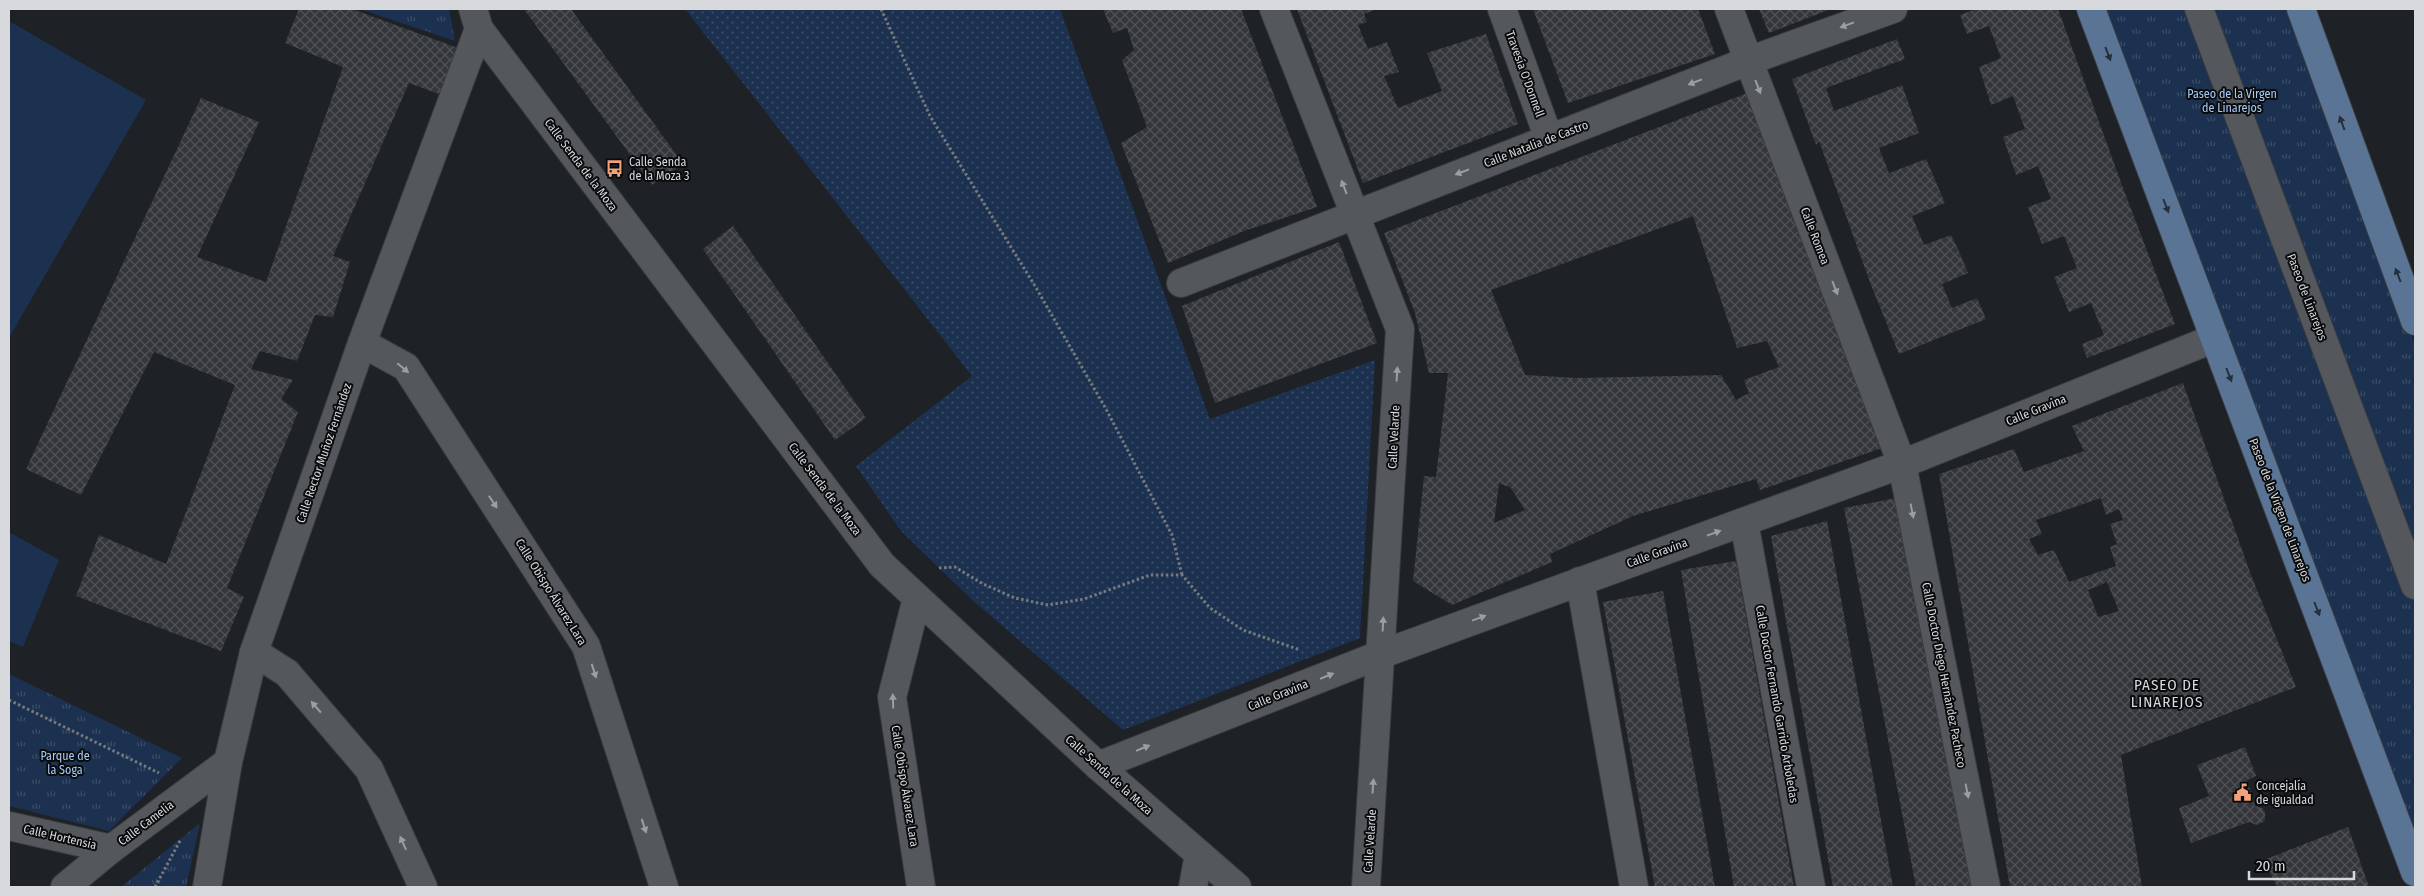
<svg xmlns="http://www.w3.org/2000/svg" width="2424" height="896" font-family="'Fira Sans Condensed',sans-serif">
  <defs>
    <pattern id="grass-dots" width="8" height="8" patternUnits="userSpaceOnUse" patternTransform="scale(1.25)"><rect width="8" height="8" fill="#1b314f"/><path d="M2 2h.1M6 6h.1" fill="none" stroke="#3b4e68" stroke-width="1.8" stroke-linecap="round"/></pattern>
    <pattern id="park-tufts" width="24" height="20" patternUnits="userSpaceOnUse" patternTransform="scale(1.25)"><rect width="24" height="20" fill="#1b314f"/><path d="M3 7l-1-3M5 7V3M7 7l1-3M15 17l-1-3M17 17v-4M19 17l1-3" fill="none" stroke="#3b4e68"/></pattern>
    <pattern id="building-cross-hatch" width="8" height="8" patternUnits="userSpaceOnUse" patternTransform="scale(1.25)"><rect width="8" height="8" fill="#33363a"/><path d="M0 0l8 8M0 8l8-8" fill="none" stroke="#505256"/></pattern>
  </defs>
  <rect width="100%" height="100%" fill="#1e2125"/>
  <polygon fill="url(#grass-dots)" points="685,9 1060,9 1210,419 1375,360 1360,638 1123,730 971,599 901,531 856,466 972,376"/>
  <g fill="url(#park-tufts)">
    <polygon points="360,9 449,9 455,41"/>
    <polygon points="2105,9 2290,9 2415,345 2415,833"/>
    <polygon points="9,674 182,758 109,831 9,806"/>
    <polygon points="200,823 186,887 121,887"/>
  </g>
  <g fill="#1b314f">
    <polygon points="9,21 146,100 9,338"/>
    <polygon points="9,532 59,560 23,647 9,641"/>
  </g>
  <g fill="url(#building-cross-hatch)" fill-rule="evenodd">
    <polygon points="299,9 352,9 458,48 439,94 409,83 333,256 350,262 333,317 315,315 297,361 260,351 251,369 293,380 281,399 298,412 227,588 244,597 221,651 76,596 99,535 166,564 235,385 154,352 81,495 26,469 201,98 259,122 197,257 266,282 343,67 285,43"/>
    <polygon points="524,9 571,9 683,164 652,185"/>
    <polygon points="1103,9 1241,9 1317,207 1244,231 1168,263 1121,143 1147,127 1122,60 1134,50 1127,28 1113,33"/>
    <polygon points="1297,9 1377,9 1364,14 1367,22 1358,25 1368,49 1387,42 1399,72 1384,76 1398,108 1442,91 1427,53 1486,34 1518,124 1363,183"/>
    <polygon points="1533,9 1698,9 1715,54 1568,103"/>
    <polygon points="1759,9 1831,9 1769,33"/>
    <polygon points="1976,9 2058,9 2123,188 2175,324 2087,358 2082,344 2104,335 2091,303 2069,312 2054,277 2077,268 2064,236 2042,244 2028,207 2051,199 2038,166 2016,175 2003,137 2025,129 2013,96 1991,105 1979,67 2001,58 1989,26 1967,34 1960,15"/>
    <polygon points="1897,39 1905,59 1826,88 1834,111 1902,85 1919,133 1879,148 1889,173 1926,159 1945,203 1912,216 1924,245 1951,235 1958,249 1968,273 1942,284 1952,308 1977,298 1986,319 1899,354 1871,285 1819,141 1816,145 1792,79"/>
    <path d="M 1750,92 L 1888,446 L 1760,490 L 1756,479 L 1633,516 L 1550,554 L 1552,562 L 1452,605 L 1413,581 L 1424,476 L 1436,477 L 1448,373 L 1429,373 L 1415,313 L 1384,233 ZM 1693,216 L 1737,348 L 1767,341 L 1779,367 L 1744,380 L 1749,393 L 1736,400 L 1721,375 L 1578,378 L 1525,375 L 1491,290 ZM 1499,483 L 1511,488 L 1525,510 L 1494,523 Z"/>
    <polygon points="733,226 866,418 835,440 703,249"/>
    <polygon points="1339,242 1377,343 1215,403 1182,306"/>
    <path d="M 2183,383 L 2251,575 L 2296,687 L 2121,755 L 2142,887 L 2010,887 L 1939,474 L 2014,449 L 2024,472 L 2084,451 L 2072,426 ZM 2101,498 L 2106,515 L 2119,509 L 2123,520 L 2110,524 L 2117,544 L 2110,547 L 2116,566 L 2069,582 L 2054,550 L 2038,555 L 2029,539 L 2042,534 L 2036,520 ZM 2107,582 L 2119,611 L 2098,617 L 2088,590 Z"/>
    <polygon points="1897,498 1973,887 1916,887 1844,508"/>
    <polygon points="1827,521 1893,887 1833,887 1771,536"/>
    <polygon points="1736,561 1794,887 1734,887 1681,570"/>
    <polygon points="1663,591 1715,887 1655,887 1603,602"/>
    <polygon points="2245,747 2256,776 2247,780 2255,806 2262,808 2265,812 2265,821 2257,825 2249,822 2191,843 2179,808 2209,796 2197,765"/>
    <polygon points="2348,827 2369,887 2277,887 2264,860"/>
  </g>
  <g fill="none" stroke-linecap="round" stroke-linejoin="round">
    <defs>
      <g id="minor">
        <polyline points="473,9 479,29 882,565 1098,766 1237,887"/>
        <polyline points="1274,9 1400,329 1366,887"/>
        <polyline points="1502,9 1549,139"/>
        <polyline points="1729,9 1902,464 1986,887"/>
        <polyline points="2199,9 2415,585"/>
        <polyline points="1181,283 1748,61 1893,9"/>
        <polyline points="362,343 406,367 586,646 664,887"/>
        <polyline points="1744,522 1811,887"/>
        <polyline points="1580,581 1634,887"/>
        <polyline points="917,598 892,697 921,887"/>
        <polyline points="254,652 287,673 369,769 423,887"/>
        <polyline points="1098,766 1382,654 1902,464 2215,338"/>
        <polyline points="9,826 111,849"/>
        <polyline points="65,887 111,849 228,762"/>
        <polyline points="207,887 228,762 254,652 362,343 479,29"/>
        <polyline points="1193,887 1199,854"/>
      </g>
      <g id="major">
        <polyline points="2091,9 2415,872"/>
        <polyline points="2301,9 2415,321"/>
      </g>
    </defs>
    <use href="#minor" stroke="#3a3c3f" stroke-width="30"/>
    <use href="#major" stroke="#3a3c3f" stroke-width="30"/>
    <g stroke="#76797c" stroke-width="3" stroke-dasharray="2.5 2.5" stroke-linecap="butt">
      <polyline points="881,9 930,116 1035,286 1106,409 1172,535 1182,575"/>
      <polyline points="939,568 955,567 983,584 1015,598 1048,605 1084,599 1150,575 1182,575 1210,608 1243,630 1300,650"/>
      <polyline points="9,700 159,773"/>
      <polyline points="155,887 181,839"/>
    </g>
    <use href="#minor" stroke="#54585c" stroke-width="28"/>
    <use href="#major" stroke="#5a7496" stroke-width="28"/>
  </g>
  <defs><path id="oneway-solid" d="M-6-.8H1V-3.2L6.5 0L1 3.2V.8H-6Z" transform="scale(1.25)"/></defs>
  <g fill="#9c9fa2">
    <use href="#oneway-solid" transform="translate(1847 25) rotate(160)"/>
    <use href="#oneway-solid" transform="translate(1695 82) rotate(159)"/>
    <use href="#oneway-solid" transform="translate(1758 87) rotate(69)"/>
    <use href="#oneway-solid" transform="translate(1462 172) rotate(159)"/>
    <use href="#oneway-solid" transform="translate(1344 187) rotate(-111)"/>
    <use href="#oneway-solid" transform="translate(1835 288) rotate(69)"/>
    <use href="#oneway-solid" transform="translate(403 368) rotate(40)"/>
    <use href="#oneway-solid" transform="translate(1397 374) rotate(-87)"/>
    <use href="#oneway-solid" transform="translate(493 502) rotate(57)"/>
    <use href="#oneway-solid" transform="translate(1912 511) rotate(79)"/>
    <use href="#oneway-solid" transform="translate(1714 533) rotate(-20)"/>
    <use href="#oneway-solid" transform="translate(1479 618) rotate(-20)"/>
    <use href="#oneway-solid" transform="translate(1383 624) rotate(-87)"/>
    <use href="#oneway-solid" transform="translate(594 671) rotate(72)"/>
    <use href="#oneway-solid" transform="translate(1327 676) rotate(-22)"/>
    <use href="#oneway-solid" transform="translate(893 701) rotate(-92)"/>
    <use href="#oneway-solid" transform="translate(316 707) rotate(-131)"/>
    <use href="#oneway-solid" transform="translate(1143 748) rotate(-22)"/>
    <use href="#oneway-solid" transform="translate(1373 786) rotate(-86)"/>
    <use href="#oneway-solid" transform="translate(1967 791) rotate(79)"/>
    <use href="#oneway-solid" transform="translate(644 826) rotate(72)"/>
    <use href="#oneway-solid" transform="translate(403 843) rotate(-114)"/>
  </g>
  <g fill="#25303c">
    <use href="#oneway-solid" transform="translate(2108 54) rotate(69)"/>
    <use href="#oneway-solid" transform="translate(2342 123) rotate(-110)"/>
    <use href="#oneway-solid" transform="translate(2166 206) rotate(69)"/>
    <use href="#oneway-solid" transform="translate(2398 275) rotate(-111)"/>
    <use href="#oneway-solid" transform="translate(2229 375) rotate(69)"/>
    <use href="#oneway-solid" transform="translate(2317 609) rotate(69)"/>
  </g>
  <defs>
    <symbol id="bus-bare" viewBox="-9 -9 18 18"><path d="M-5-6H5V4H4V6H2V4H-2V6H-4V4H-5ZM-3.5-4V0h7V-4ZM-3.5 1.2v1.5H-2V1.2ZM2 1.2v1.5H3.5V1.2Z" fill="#f1a27b" stroke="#090b0c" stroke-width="2.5" paint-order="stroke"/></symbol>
    <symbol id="civic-bare" viewBox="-9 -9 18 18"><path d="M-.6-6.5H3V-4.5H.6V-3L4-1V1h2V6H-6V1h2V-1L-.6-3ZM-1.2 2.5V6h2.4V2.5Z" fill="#f1a27b" stroke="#090b0c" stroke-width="2.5" paint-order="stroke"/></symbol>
  </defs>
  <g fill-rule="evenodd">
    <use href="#bus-bare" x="602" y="156" width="25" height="25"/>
    <use href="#civic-bare" x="2230" y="780" width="25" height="25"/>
  </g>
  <g text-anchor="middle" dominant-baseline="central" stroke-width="4" stroke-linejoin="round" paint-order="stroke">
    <g font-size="12" fill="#d7d9dc" stroke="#090b0c">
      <text transform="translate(1525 74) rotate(70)">Travesía O'Donnell</text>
      <text transform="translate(1536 144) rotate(-21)">Calle Natalia de Castro</text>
      <text transform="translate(581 165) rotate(53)">Calle Senda de la Moza</text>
      <text transform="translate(1815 236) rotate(69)">Calle Romea</text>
      <text transform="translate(2307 297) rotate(69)">Paseo de Linarejos</text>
      <text transform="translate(2036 410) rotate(-22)">Calle Gravina</text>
      <text transform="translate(1394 437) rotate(-87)">Calle Velarde</text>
      <text transform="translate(324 453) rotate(-71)">Calle Rector Muñoz Fernández</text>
      <text transform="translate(825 489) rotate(53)">Calle Senda de la Moza</text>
      <text transform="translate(2280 510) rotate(69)">Paseo de la Virgen de Linarejos</text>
      <text transform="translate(1657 553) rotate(-20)">Calle Gravina</text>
      <text transform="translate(551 592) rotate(58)">Calle Obispo Álvarez Lara</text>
      <text transform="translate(1944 675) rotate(79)">Calle Doctor Diego Hernández Pacheco</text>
      <text transform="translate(1278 695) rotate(-22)">Calle Gravina</text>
      <text transform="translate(1777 704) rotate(80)">Calle Doctor Fernando Garrido Arboledas</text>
      <text transform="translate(1109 775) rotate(42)">Calle Senda de la Moza</text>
      <text transform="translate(905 786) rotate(81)">Calle Obispo Álvarez Lara</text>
      <text transform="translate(146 823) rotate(-37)">Calle Camelia</text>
      <text transform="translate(60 837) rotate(13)">Calle Hortensia</text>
      <text transform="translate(1370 841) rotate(-86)">Calle Velarde</text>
    </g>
    <g font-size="12" fill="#a9cbfa" stroke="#090b0c">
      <text x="2232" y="94">Paseo de la Virgen<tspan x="2232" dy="14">de Linarejos</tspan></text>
      <text x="65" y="756">Parque de<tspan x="65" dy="14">la Soga</tspan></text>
    </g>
    <g font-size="12" fill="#d7d9dc" stroke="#090b0c" text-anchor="start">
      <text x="629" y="162">Calle Senda<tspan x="629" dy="14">de la Moza 3</tspan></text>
      <text x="2256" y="786">Concejalía<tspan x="2256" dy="14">de igualdad</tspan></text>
    </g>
    <g font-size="15" letter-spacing="1" fill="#d7d9dc" stroke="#090b0c">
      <text x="2167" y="685">PASEO DE<tspan x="2167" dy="17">LINAREJOS</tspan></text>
    </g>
  </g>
  <rect width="2424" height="896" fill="none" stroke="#d7d9dc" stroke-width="20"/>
  <path d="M2249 871v8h105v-8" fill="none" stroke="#d7d9dc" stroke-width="2.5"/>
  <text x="2256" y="871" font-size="15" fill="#d7d9dc" stroke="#090b0c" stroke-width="4" paint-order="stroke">20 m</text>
</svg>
